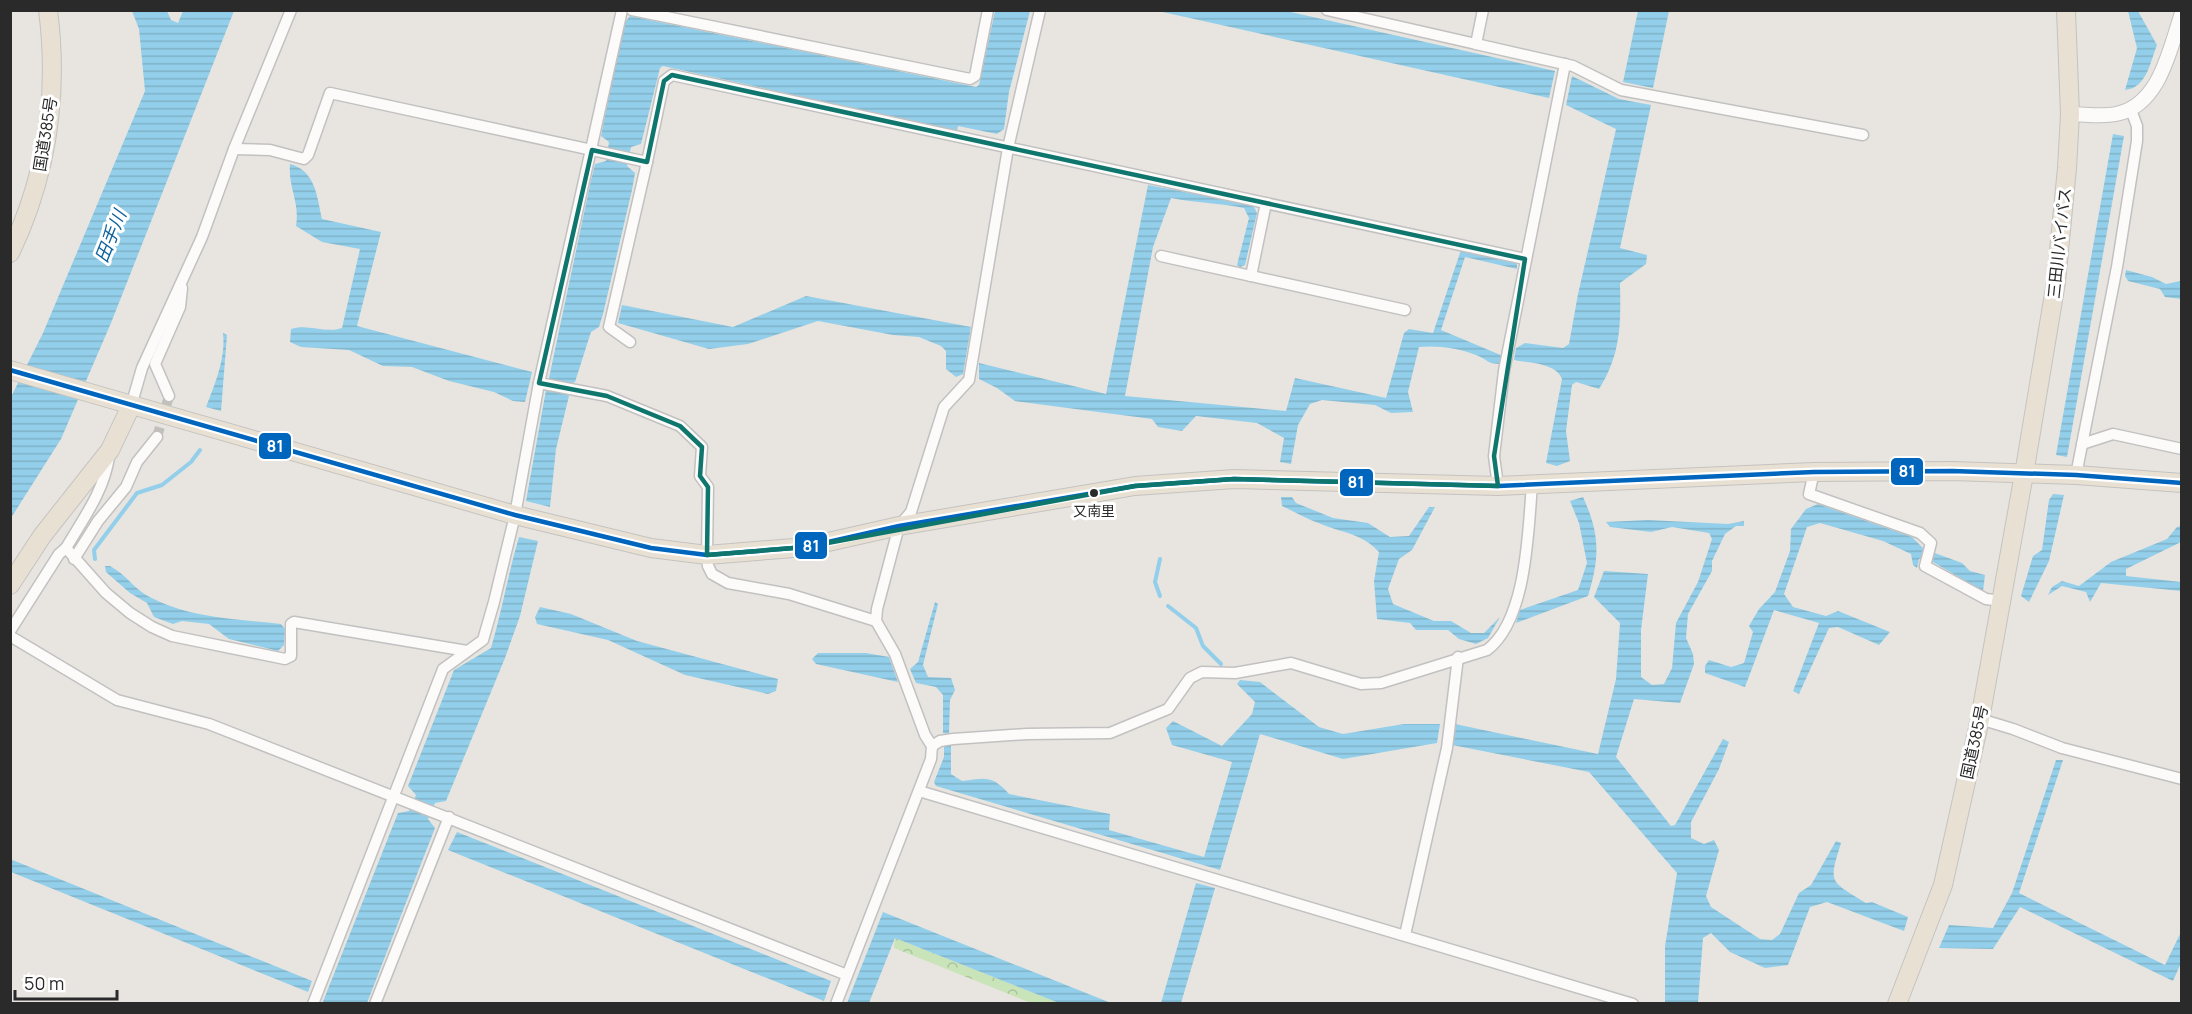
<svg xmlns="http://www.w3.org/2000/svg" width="2192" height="1014" font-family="Manrope,'Noto Sans JP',sans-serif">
  <defs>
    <pattern id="forest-crowns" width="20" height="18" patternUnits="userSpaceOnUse" patternTransform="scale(1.5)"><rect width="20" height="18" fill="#c8e4b8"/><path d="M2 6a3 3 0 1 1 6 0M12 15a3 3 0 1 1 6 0" fill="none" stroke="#acc49e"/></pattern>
    <pattern id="water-rules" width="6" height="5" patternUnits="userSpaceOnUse" patternTransform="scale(1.5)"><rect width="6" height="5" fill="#93cfea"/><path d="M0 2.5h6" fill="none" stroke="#7fb2c9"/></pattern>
  </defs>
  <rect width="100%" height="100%" fill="#e8e5e0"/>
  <polygon fill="url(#forest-crowns)" points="895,938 1059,1003 1031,1003 894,948"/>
  <g fill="url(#water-rules)">
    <polygon points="132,11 167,11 171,20 178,23 183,11 234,11 111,323 61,439 11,518 11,397 43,333 145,91 139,29"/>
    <polygon points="995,11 1030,11 1009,92 1004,129 997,134 958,126 957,131 663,66 660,68 641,144 631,147 627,166 635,173 632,190 603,314 599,327 591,332 575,382 567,385 566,392 569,396 556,449 550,507 526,501 546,390 550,389 552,381 549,378 591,180 595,164 606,161 609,142 601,136 604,120 625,22 630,16 976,87 979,85"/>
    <polygon points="1158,11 1286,11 1555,71 1549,98"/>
    <polygon points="1638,11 1669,11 1653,88 1623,82"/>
    <path d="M 2128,11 L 2138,11 L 2157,45 C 2150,62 2147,88 2125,90 L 2137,48 Z"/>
    <path d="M 1572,76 L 1619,99 L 1651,105 L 1620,248 L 1647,255 L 1646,264 L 1620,283 C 1621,324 1621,354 1599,389 L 1576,382 L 1572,385 L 1566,431 L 1570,461 L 1557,466 L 1546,463 L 1562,379 C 1556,363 1529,363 1514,360 L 1516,348 L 1525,343 L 1563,348 L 1569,344 L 1578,294 L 1616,129 L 1566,105 Z"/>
    <polygon points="2113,134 2124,136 2067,457 2056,455"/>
    <path d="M 290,164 C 316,171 317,197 322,219 L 381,232 L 357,326 L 532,372 L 525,402 L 513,401 L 494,392 L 449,381 L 412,367 L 383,366 L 349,350 L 301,347 L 290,342 L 291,329 C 308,323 325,334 342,328 L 360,249 L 322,242 L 296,226 C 300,201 288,189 290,164 Z"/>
    <path d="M 1148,185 L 1253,205 L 1257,213 L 1245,265 L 1240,267 L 1237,265 L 1249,218 L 1244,208 C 1219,203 1197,203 1171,198 L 1153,247 L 1125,396 L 1286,411 L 1295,378 L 1386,398 L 1404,333 L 1409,329 L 1433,333 L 1461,250 L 1517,263 L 1517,269 L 1465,257 L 1441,330 L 1503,356 L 1502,364 C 1486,364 1489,360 1476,355 C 1461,348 1435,345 1419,347 L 1408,392 L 1413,412 L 1391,413 L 1375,405 L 1322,400 L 1310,404 L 1298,425 L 1291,464 L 1280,462 L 1284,438 L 1257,423 L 1196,416 L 1182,431 L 1158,427 L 1152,419 L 1015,401 L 997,388 L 979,379 L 979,363 L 1106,394 Z"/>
    <polygon points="2126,270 2152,277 2166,284 2181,281 2181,299 2165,297 2160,289 2128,281 2125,276"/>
    <polygon points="806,296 971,327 963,374 956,377 946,369 946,351 941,346 919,337 893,335 818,321 748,344 709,349 618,323 622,305 733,327"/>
    <path d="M 223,333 L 227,335 L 221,411 L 206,407 C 215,384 226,358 223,333 Z"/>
    <polygon points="2053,494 2064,495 2049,561 2029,602 2021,596 2033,556 2042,550 2049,500"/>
    <path d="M 1281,497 L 1292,497 L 1296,503 L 1333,518 L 1368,523 L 1390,537 L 1409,536 L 1429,507 L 1435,507 L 1412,550 L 1399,559 L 1388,589 L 1393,604 L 1434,621 L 1451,621 L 1471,633 L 1484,633 L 1500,617 L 1488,638 L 1476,644 L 1459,639 L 1448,630 L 1416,630 L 1410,623 L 1377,619 L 1374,581 L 1379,552 C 1362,533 1342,533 1321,524 C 1307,519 1295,512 1282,506 Z"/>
    <path d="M 1583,497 C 1600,534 1600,557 1588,596 L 1516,623 L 1520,610 L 1578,590 L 1587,563 L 1579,523 L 1570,501 Z"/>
    <polygon points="1818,504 1912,537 1924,549 1962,563 1970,571 1985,575 1983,591 1926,558 1919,559 1917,568 1913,565 1911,554 1883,541 1820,523 1807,527 1784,594 1793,607 1826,616 1838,611 1890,632 1879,645 1838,627 1829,628 1799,694 1793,691 1819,623 1774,610 1745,687 1705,673 1705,666 1709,660 1731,667 1744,663 1753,632 1749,626 1759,609 1775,592 1790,551 1791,529 1806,509"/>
    <path d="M 1648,520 L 1728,524 L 1744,521 L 1744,526 L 1736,526 L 1725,534 L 1712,561 L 1712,571 L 1688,614 L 1686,638 L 1693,654 L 1694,664 L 1680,703 L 1634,699 L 1616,757 L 1671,826 L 1675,825 L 1723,739 L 1729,742 L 1719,769 L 1691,822 L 1691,838 L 1704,844 L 1714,840 L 1719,850 L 1706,896 L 1711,907 L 1760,939 L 1772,940 L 1780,934 L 1799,893 L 1811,885 L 1836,841 L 1841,843 C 1828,884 1830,881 1866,903 L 1872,902 L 1908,917 L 1904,931 L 1827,902 L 1810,907 L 1788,965 L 1765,968 L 1730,952 L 1711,933 L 1703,938 L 1698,1003 L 1665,1003 L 1665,946 L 1677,873 L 1589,772 L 1452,745 L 1455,724 L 1598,754 L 1616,679 L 1620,623 L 1594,597 L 1604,571 L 1648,574 L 1641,630 L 1641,677 L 1652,685 L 1664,684 L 1672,668 L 1676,623 L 1698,582 L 1712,539 L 1709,533 L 1672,527 L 1651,532 L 1610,527 L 1606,522 Z"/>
    <polygon points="2181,526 2181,542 2126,569 2126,576 2181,582 2181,591 2101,583 2090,602 2086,592 2062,586 2048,595 2052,587 2062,581 2079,586 2111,562 2167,539 2177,527"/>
    <path d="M 519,537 L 538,541 L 520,616 L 505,658 L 446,801 L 435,803 L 428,819 L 435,828 L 367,1003 L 322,1004 L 398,813 L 409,811 L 416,795 L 408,786 L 454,670 L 491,648 C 502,611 508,574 519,537 Z"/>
    <path d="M 110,566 C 125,574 133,587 146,595 C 186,618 237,619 281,624 L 285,629 L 284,645 L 278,651 L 229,639 L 209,624 L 182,621 L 173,624 L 154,617 L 147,603 L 130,593 L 106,572 L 105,566 Z"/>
    <polygon points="935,602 938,604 923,665 928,677 951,678 955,690 950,700 949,734 943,733 943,695 936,687 916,683 910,669 918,662"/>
    <polygon points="540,607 571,614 637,641 778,679 776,691 768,694 685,675 608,640 537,624 535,617"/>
    <polygon points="818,653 866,653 889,657 898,682 816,664 812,659"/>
    <path d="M 1240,680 L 1260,682 L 1319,727 L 1343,734 L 1404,724 L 1440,724 L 1437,743 L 1343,759 L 1260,734 L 1220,870 L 936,786 L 934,782 L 944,757 L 944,745 L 951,745 L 951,774 L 962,781 C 986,778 992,775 1009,794 L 1110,814 L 1109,830 L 1204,857 L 1232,762 L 1172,745 L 1166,728 L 1173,721 L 1222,746 L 1252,714 L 1255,702 L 1237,684 Z"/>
    <polygon points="2056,760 2063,760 2019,893 2165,965 2181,932 2181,963 2173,981 2020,907 1993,949 1939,948 1949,925 1993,928 2012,893"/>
    <polygon points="457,832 831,981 824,1001 448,850"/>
    <polygon points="10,859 312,981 308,992 11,872"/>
    <polygon points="1196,883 1215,888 1181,1003 1161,1003"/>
    <polygon points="883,912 1111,1003 1059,1003 895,938 869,1003 847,1003"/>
  </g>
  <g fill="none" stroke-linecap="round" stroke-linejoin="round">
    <g stroke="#93cfea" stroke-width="4">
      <polyline points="95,559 94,550 137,493 162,485 191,462 200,450"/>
      <polyline points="1160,559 1155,582 1160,596"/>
      <polyline points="1168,606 1196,628 1203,646 1221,664"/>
    </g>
    <polyline stroke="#c2c0bc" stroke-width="10" stroke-dasharray="10 5" stroke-linecap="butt" points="157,437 169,396"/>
    <defs>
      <g id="minor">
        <polyline points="632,10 970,79 975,76 988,10"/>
        <polyline points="1327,10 1476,44"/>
        <polyline points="1483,10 1476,44 1573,66 1621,90 1863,135"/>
        <polyline points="234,149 270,150 304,159 308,155 330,93 647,162 664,81 672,75 1525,259"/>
        <polyline points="1161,256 1405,310"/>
        <polyline points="1251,276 1266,203"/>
        <polyline points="630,342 609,327 647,162"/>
        <polyline points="539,383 607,396 680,426 702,447 700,476 708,487 707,555 708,566 712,574 728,583 789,594 876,621"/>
        <polyline points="169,396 155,364 180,307 182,288"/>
        <polyline points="131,406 142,368 202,237 234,149 291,10"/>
        <polyline points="2082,444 2113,434 2182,449"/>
        <polyline points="1814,472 1809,494 1920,533 1931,543 1925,566 1986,599 2002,601"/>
        <polyline points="2076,475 2117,267 2137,141 2137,126 2131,110"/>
        <polyline points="1498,486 1494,456 1504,371 1565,64"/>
        <path d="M 66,548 C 83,519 104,491 109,457"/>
        <polyline points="74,559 98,521 126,487 137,462 157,437"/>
        <polyline points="10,631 59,554 66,548 106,593 130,613 152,627 172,636 285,659 291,656 291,624 294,622 467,651"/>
        <polyline points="10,636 117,700 209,724 847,975"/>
        <polyline points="1980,719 2013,729 2062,748 2182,779"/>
        <path d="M 932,746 L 940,741 L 953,739 L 1027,734 L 1110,733 L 1168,709 L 1190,678 L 1202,672 L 1235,673 L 1291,663 L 1361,684 L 1381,683 L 1487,650 C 1527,620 1528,531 1532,485"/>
        <polyline points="919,791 1633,1004"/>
        <polyline points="1405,935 1447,748 1458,657"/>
        <polyline points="313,1004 443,669 483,640 494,602 515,515 539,383 622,10"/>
        <polyline points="375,1004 449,817"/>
        <polyline points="836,1004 931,759 932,746 925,735 895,654 876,621 877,609 899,526 911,512 944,407 969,380 1008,148 1040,10"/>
      </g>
      <path id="tertiary" d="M 2070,114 C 2085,114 2101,117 2116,114 C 2160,106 2170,48 2182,13"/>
      <g id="trunk">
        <path d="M 10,253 C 47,176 59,95 48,10"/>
        <polyline points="10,370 515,515 651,548 707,555 806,547 899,526 1135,486 1234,479 1498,486 1814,472 1952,471 2076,475 2182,483"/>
        <polyline points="10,585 42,536 110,450 131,406"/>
        <polyline points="1897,1004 1943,885 1980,719 2024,474 2056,282 2067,168 2070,114 2066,10"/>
      </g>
    </defs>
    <use href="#minor" stroke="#c2c1c1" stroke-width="13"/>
    <use href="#tertiary" stroke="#c2c1c1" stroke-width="16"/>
    <use href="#trunk" stroke="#c4c3c1" stroke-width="20"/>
    <use href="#minor" stroke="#fcfbfa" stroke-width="10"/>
    <use href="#tertiary" stroke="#fcfbfa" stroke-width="14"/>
    <use href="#trunk" stroke="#e8e0d3" stroke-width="18"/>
    <defs>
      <polyline id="bus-1" points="10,370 515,515 651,548 707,555 806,547 899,526 1135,486 1234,479 1498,486 1814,472 1952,471 2076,475 2182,483"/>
    </defs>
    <use href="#bus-1" stroke="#fff" stroke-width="9"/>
    <use href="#bus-1" stroke="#0065bd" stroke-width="4.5"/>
  </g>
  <path fill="none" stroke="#0f766e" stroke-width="4.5" stroke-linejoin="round" d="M 672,75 L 1525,259 L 1494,456 L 1498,486 L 1234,479 L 1135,486 L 806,547 L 707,555 L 708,487 L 700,476 L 702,447 L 680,426 L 607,396 L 539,383 L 592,150 L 647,162 L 664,81 Z"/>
  <circle fill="#2a2a2a" stroke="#fff" stroke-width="2" cx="1094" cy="493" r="5"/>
  <g text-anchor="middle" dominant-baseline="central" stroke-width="6" stroke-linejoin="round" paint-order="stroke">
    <g font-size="14" fill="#2a2a2a" stroke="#fff">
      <text x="1094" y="510">又南里</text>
    </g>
    <g font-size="16" fill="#2a2a2a" stroke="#fff">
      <text transform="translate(45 134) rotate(-81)">国道385号</text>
      <text transform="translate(2059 243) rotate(-84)">三田川バイパス</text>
      <text transform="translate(1974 742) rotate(-78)">国道385号</text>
    </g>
    <g font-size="18" font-style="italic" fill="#0c629c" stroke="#fff">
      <text transform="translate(110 236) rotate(-68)">田手川</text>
    </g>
  </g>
  <g stroke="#fff" stroke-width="2">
    <rect x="258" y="432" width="34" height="28" rx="6" fill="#0065bd"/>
    <rect x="1890" y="457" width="34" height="29" rx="6" fill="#0065bd"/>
    <rect x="1339" y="468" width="35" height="29" rx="6" fill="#0065bd"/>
    <rect x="794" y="531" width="34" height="29" rx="6" fill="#0065bd"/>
  </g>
  <g font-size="16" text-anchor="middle" font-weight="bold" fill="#fff">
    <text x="275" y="452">81</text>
    <text x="1907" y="477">81</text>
    <text x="1356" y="488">81</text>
    <text x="811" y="552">81</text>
  </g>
  <rect width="2192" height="1014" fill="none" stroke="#2a2a2a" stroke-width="24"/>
  <path d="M15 990v9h102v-9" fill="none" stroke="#2a2a2a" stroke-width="3"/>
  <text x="24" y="990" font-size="18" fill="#2a2a2a" stroke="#ffffff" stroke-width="4.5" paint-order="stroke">50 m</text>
</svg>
